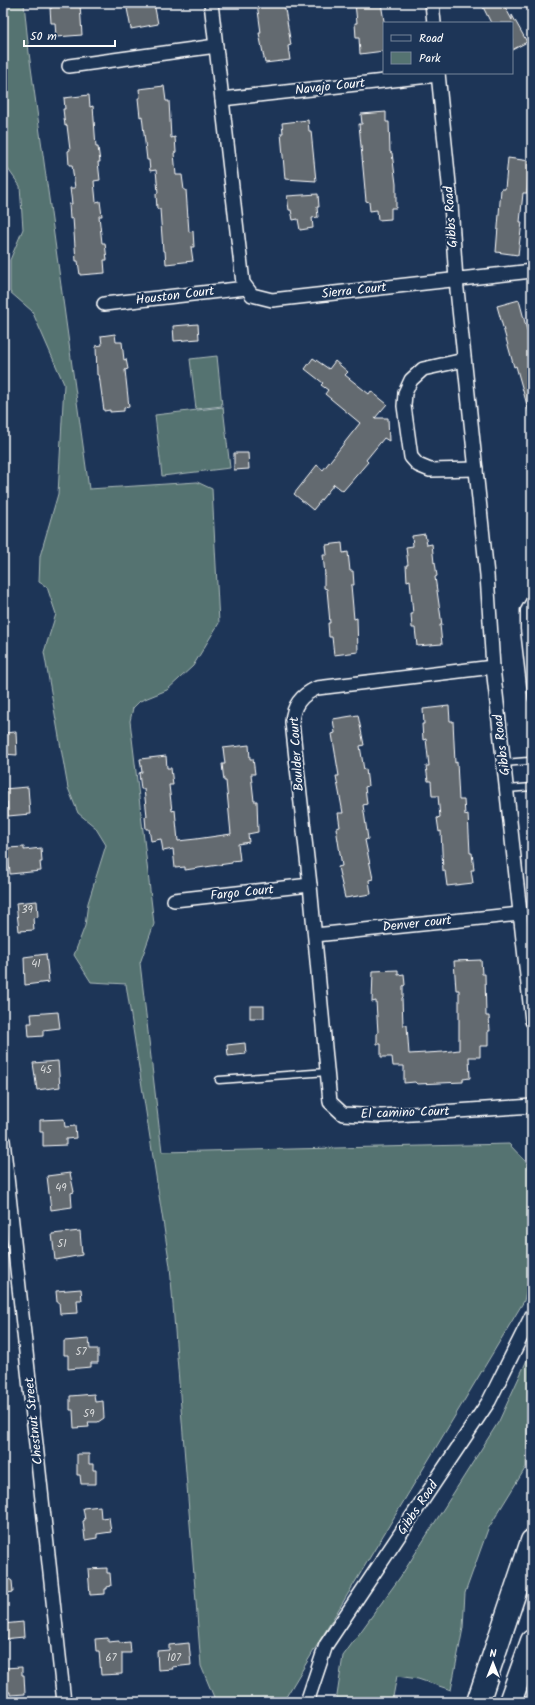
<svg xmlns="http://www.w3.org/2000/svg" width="535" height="1705" font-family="Kalam,sans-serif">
  <rect width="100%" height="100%" fill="#1d3557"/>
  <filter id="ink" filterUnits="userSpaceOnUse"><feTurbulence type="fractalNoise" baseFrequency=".025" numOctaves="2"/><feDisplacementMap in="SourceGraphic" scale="8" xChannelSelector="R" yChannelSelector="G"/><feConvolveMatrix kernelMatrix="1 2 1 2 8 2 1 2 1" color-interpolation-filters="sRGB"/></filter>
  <g filter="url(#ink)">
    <g fill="#557371" stroke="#aab9b8">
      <polygon points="3,3 24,3 29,53 89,489 197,482 212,489 219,623 193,666 167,690 140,701 133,708 130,721 154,924 140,963 162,1152 509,1144 527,1163 532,1178 532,1262 524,1301 283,1702 216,1702 201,1666 170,1266 126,984 91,982 74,955 85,926 88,903 106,845 95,827 78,813 68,788 44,652 56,614 47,587 39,582 40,556 58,494 64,384 32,311 10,292 10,260 23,229 20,186 3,162"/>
      <polygon points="217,356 222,406 196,409 190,359"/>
      <polygon points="223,407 230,468 162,476 155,415"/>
      <polygon points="532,1349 532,1392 528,1400 526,1467 488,1529 465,1593 463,1628 451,1690 418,1679 397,1676 392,1702 336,1702 343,1656 401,1576 499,1421"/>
    </g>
    <g fill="#646b70" stroke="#fff">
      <polygon points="52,3 80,4 82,35 56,37 55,23 51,23 50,8 52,8"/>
      <polygon points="126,3 154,3 158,24 131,29"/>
      <polygon points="257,3 284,3 291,45 288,46 290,60 265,63 259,33 261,33"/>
      <polygon points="355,3 381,3 384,21 384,51 360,54 359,38 356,38 355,23 357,23"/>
      <polygon points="481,3 503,3 512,20 512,15 527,42 512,50 512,23 491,23"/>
      <polygon points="164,86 166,101 169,101 171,138 175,137 176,152 174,153 176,175 182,175 184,190 186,190 189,232 193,231 194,247 191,247 193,261 166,264 165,251 163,251 160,209 157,209 156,194 158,193 156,170 150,171 149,160 147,160 142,116 140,117 138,98 140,98 139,89"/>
      <polygon points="89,95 90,107 93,106 96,147 98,147 100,162 98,162 100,180 94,181 96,202 100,201 102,216 99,216 102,243 105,243 107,260 104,260 105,273 80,275 78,261 76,261 73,218 70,219 69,204 72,204 70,188 75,188 72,165 69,165 68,151 70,150 67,125 65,126 63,109 65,109 64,98"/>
      <polygon points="386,112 386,122 389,122 390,152 392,153 396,184 396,208 391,208 391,219 378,220 377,210 370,211 369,202 366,201 359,124 362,124 361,114"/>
      <polygon points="308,120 309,131 311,131 316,181 285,179 281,133 283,133 282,123"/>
      <polygon points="508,158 530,161 527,193 523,193 520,222 522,222 518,255 496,252 501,189 505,189"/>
      <polygon points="318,194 319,207 317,207 318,217 312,218 313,228 300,230 298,219 293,220 291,210 289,210 287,196"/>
      <polygon points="519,300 532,349 532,411 529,412 516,366 514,367 497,306"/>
      <polygon points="198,324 199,339 174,341 173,326"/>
      <polygon points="115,334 116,342 122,342 124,360 126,359 128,369 125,370 129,407 124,408 124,411 110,412 110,410 104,411 99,375 97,375 96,346 102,345 101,336"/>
      <polygon points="313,358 329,369 335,361 348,372 345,375 369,394 371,391 387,404 375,418 388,418 389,441 384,438 366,460 368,462 343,491 334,484 313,510 294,494 317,465 323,470 360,423 325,394 328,390 321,385 323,383 305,369"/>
      <polygon points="234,453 248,453 249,469 234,470"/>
      <polygon points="425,534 427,545 432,544 434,563 435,562 437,576 435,577 442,625 440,625 442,644 417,646 415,628 412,628 411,614 413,614 410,580 407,581 406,565 408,565 406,547 413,546 412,536"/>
      <polygon points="342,543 343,553 348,552 350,571 353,571 354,585 351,585 354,619 357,618 358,652 334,655 332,637 329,637 328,623 330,623 327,589 324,588 324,575 325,575 323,555 327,555 326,545"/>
      <polygon points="449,706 450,721 453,721 455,763 457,762 459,800 464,800 465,815 468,814 470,853 472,853 474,870 471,870 473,883 447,886 445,871 443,871 441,831 439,832 437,818 440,817 438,796 432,796 431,781 428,781 426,766 429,766 426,739 423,740 422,724 424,724 423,709"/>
      <polygon points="358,715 364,745 360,746 364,770 366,769 368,786 365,787 367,804 363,805 368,839 365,840 373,879 369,880 371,894 345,898 338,867 342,866 336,828 340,827 338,813 343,813 336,776 339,776 332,734 335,733 333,719"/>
      <polygon points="16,732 17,755 3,754 3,733"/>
      <polygon points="249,745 250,759 253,759 255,774 251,774 254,801 257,801 258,832 248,834 249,842 238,844 240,860 232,861 232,863 185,870 185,867 175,868 173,849 163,851 161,839 151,841 149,829 146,829 145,817 147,816 144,789 141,789 139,773 142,772 140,759 166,756 167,768 171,768 173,785 169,785 172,811 175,810 178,841 196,839 231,834 226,781 224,781 222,764 225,764 223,748"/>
      <polygon points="28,787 30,814 8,816 7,802 4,802 3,789"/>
      <polygon points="24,847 24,850 41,848 42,862 40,862 41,871 10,874 8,848"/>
      <polygon points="37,901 38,917 33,918 34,930 19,931 16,903"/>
      <polygon points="46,954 49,982 25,985 24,957"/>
      <polygon points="481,960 482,974 485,974 486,1016 489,1016 490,1031 488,1031 488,1046 480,1046 480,1057 469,1057 470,1078 463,1079 463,1082 417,1084 415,1082 404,1083 404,1066 393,1066 392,1057 381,1057 381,1044 377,1044 377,1033 378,1033 376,1001 372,1002 373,971 398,970 398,975 404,974 405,985 403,986 403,997 402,998 403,1025 407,1025 409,1054 443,1052 459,1050 459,990 456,990 454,961"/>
      <rect x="250" y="1006" width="14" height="12"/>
      <polygon points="58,1012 60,1028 43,1030 43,1036 29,1037 28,1023 32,1023 31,1014"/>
      <polygon points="245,1043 246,1054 228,1056 227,1045"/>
      <polygon points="58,1061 60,1087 37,1090 33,1063"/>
      <polygon points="64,1119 65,1127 75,1126 76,1138 66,1139 66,1145 43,1146 43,1132 40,1132 40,1120"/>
      <polygon points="70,1173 74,1192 71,1193 72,1207 51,1210 47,1176"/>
      <polygon points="80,1231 82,1255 55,1260 52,1234"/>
      <polygon points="81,1289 82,1300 77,1300 78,1313 60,1314 59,1302 57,1302 56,1291"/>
      <polygon points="89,1339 90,1349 98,1349 98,1363 91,1363 91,1367 68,1369 68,1355 64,1355 64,1341"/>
      <polygon points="94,1394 95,1402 103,1401 104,1418 98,1422 88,1422 89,1427 74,1428 73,1410 70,1410 70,1396"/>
      <polygon points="77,1454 89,1454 89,1464 93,1464 93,1470 96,1470 96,1484 81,1484 80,1475 77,1475"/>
      <polygon points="100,1506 101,1518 109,1517 111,1532 97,1534 97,1538 85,1540 83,1521 85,1520 83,1508"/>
      <polygon points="107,1568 107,1573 110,1573 111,1586 107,1587 107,1589 105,1589 105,1594 90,1595 88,1569"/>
      <polygon points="3,1575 12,1581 13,1592 3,1594"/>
      <polygon points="23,1622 24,1637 3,1639 3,1624"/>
      <polygon points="108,1638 108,1642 119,1641 119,1643 130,1642 131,1653 122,1653 122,1674 101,1675 99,1651 96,1651 95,1639"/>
      <polygon points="189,1643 191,1665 172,1667 173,1669 158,1670 157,1651 169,1650 169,1645"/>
      <polygon points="22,1667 22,1675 24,1675 25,1694 10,1695 10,1692 3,1692 3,1668"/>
    </g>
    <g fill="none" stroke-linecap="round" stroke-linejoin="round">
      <defs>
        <g id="lane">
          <polyline points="532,596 524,610 524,629 532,699"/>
          <polyline points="504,763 528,761 532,759"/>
          <polyline points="507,789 532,787"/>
          <polyline points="219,1080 327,1072"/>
        </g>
        <g id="street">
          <polyline points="211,3 243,283 252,295 272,300 532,271"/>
          <polyline points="432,3 434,23"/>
          <polyline points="69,66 216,46"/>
          <polyline points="438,73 451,204 456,280 487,575 493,667 532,1021"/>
          <polyline points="222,99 438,75"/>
          <polyline points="104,304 246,288"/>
          <polyline points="464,360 423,369 411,380 405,393 404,406 411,457 418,465 430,470 476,469"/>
          <path d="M 493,667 L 317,688 C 301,695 293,705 292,722 L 310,885 L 330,1102 L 343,1114 L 381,1116 L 532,1106"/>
          <polyline points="174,900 310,885"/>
          <polyline points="315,935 520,914"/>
          <polyline points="3,1140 64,1702"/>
          <polyline points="307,1702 326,1645 489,1401 532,1315"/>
        </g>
        <g id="highway">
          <polyline points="478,1702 532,1541"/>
          <polyline points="510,1702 532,1641"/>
        </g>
      </defs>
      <use href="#lane" stroke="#fff" stroke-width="9"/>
      <use href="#street" stroke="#fff" stroke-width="16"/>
      <use href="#highway" stroke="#fff" stroke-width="25"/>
      <use href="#lane" stroke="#1d3557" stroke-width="6"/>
      <use href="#street" stroke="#1d3557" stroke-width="13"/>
      <use href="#highway" stroke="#1d3557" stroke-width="22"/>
    </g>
  </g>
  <g text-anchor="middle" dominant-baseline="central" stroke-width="4" stroke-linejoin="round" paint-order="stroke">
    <g font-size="11" fill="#d8dadb">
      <text x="27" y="910">39</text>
      <text x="36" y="964">41</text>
      <text x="46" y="1070">45</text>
      <text x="61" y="1188">49</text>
      <text x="62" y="1244">51</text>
      <text x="81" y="1352">57</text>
      <text x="89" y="1414">59</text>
      <text x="111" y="1658">67</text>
      <text x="174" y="1658">107</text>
    </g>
    <g font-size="13" fill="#fff" stroke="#1d3557">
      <text transform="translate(330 87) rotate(-6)">Navajo Court</text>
      <text transform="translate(451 217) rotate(-94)">Gibbs Road</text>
      <text transform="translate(354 291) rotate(-6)">Sierra Court</text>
      <text transform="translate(175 296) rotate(-7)">Houston Court</text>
      <text transform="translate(502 745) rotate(-97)">Gibbs Road</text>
      <text transform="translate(297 754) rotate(-94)">Boulder Court</text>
      <text transform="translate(242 893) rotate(-6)">Fargo Court</text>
      <text transform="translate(417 924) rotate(-6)">Denver court</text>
      <text transform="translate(405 1113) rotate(-2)">El camino Court</text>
      <text transform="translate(34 1421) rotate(-96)">Chestnut Street</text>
      <text transform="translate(418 1508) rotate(-56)">Gibbs Road</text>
    </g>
  </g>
  <rect width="535" height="1705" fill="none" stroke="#1d3557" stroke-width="16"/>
  <rect x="8" y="8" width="519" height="1689" fill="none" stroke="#fff" stroke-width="1.5" filter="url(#ink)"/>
  <rect x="383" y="22" width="130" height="52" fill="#1d3557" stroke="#77869a"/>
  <rect x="391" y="35" width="20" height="6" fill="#1d3557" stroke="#77869a"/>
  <text x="419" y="42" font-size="12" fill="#ffffff">Road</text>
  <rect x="391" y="52" width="20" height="12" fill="#557371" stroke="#77869a"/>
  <text x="419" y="62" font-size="12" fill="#ffffff">Park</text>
  <g transform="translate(493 1663)" stroke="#1d3557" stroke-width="3" paint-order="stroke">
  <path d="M0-3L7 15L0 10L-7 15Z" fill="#ffffff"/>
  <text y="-6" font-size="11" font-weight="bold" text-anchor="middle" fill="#ffffff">N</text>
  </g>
  <path d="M24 40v6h91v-6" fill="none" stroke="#ffffff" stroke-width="2"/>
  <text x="30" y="40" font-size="12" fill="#ffffff" stroke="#1d3557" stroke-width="3" paint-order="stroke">50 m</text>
</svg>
